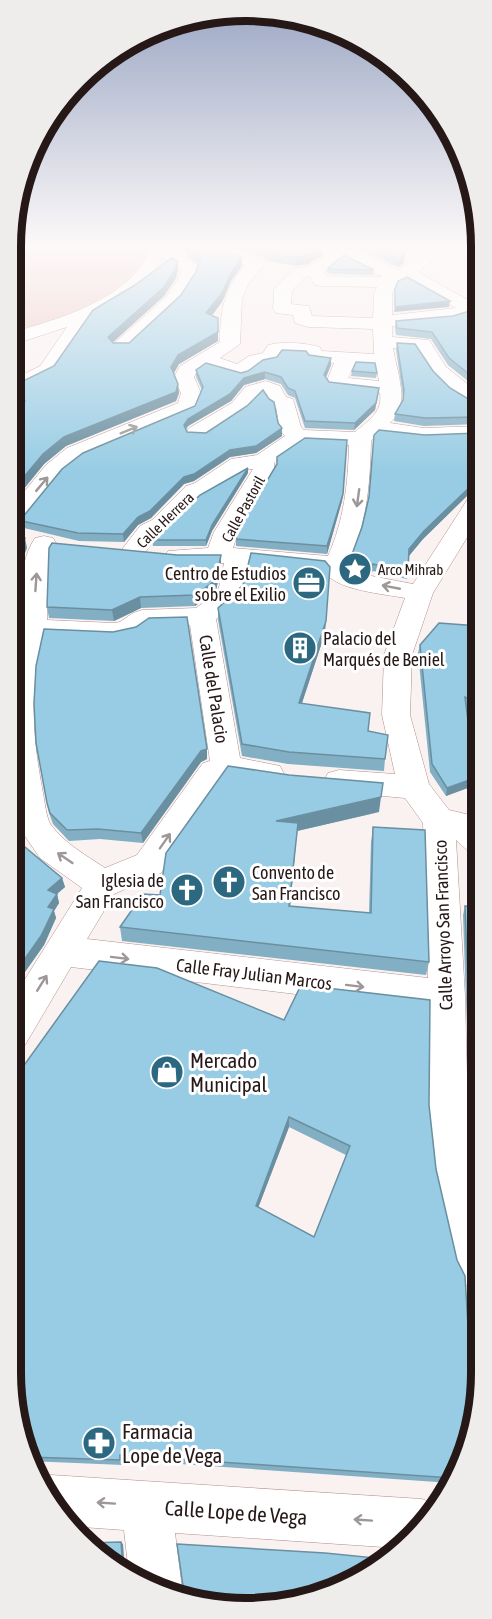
<svg xmlns="http://www.w3.org/2000/svg" width="492" height="1619" font-family="'Asap Condensed',sans-serif">
  <rect width="100%" height="100%" fill="#faf2f1"/>
  <polygon fill="#eac6c3" points="15,246 134,246 151,249 137,275 90,307 58,320 15,331"/>
  <g fill="none" stroke-linecap="round" stroke-linejoin="round">
    <defs>
      <g id="minor">
        <path d="M 153,246 L 171,246 L 170,248 L 199,266 C 188,304 157,325 128,350 L 114,350 L 111,346 L 166,297 L 178,279 L 181,268 L 162,258 L 151,276 L 135,292 L 92,317 L 54,374 L 14,393 L 14,379 L 40,366 L 67,327 L 15,344 L 15,332 C 56,319 109,305 138,270 C 144,263 148,253 153,246 Z"/>
        <path d="M 201,246 L 225,246 L 263,259 L 266,263 L 249,283 L 242,299 L 240,344 L 220,358 L 237,364 L 249,356 L 263,353 L 268,345 C 283,341 305,343 320,347 L 322,351 L 374,354 L 373,329 L 308,327 L 295,323 L 293,315 L 276,313 L 273,309 L 274,290 L 277,286 L 293,269 L 309,266 L 325,257 L 320,246 C 356,246 367,254 398,270 L 432,246 L 451,246 L 418,272 L 468,300 L 479,297 L 479,308 L 474,309 L 471,315 L 451,321 L 392,326 L 392,337 L 429,340 L 446,367 L 479,393 L 479,408 C 452,402 428,373 415,349 L 393,348 C 397,373 411,404 390,423 L 424,428 L 479,426 L 479,438 L 424,440 L 377,435 L 371,441 C 370,485 367,523 348,564 L 350,570 L 356,573 L 413,584 L 471,494 L 479,492 L 479,518 L 433,593 L 412,655 L 410,715 L 429,784 L 449,810 L 470,815 L 478,822 L 478,854 L 467,850 L 456,840 L 465,996 L 468,1115 L 477,1185 L 477,1290 L 462,1283 L 455,1268 L 434,1178 L 428,1115 L 429,1010 L 71,967 L 25,1045 L 12,1050 L 12,1000 L 82,888 L 40,858 L 18,826 L 13,796 L 13,647 C 25,612 14,569 35,538 L 44,536 L 53,538 L 56,543 L 49,558 L 47,620 L 114,623 L 120,622 L 133,613 L 142,610 L 196,608 L 218,592 L 224,563 L 177,563 L 168,561 L 165,556 L 168,551 L 208,548 L 214,532 L 253,469 L 245,470 L 211,493 L 202,496 L 168,530 L 158,536 L 141,557 L 132,559 L 123,557 L 120,552 L 140,526 L 152,520 L 186,486 L 195,483 L 231,459 L 257,455 L 285,436 L 280,430 L 276,407 L 271,405 L 264,394 L 259,395 L 246,411 L 205,438 L 197,439 L 189,438 L 186,433 L 189,428 L 232,403 L 245,387 L 266,381 L 280,386 L 286,397 L 293,399 L 301,427 L 304,430 L 355,432 C 368,421 383,412 380,393 L 329,387 L 326,383 L 334,363 L 309,360 L 307,356 L 281,355 L 276,362 L 262,365 L 247,376 L 240,378 L 206,367 L 196,373 L 194,377 L 201,393 L 194,411 L 83,458 L 62,475 L 22,524 L 14,526 L 14,504 L 46,465 L 67,448 L 178,403 L 181,393 L 174,377 L 180,366 L 220,342 C 220,311 224,288 246,265 L 203,250 ZM 341,256 L 383,277 L 326,276 L 324,272 L 342,259 ZM 309,276 L 315,285 L 321,286 L 377,287 L 374,294 L 373,318 L 312,316 L 309,306 L 291,304 L 292,291 L 305,277 ZM 406,280 L 456,308 L 392,315 L 392,294 L 396,285 ZM 354,365 L 376,366 L 379,381 L 348,378 ZM 304,443 L 349,445 C 348,484 344,520 328,556 L 233,548 L 238,532 L 275,470 L 274,463 ZM 249,563 L 325,571 C 333,590 385,594 405,598 L 384,655 L 382,715 L 395,774 L 339,770 L 328,773 L 324,781 L 328,789 L 339,792 L 405,798 L 423,823 L 428,978 L 87,939 L 114,894 L 161,873 L 225,779 L 269,785 L 280,782 L 284,774 L 280,766 L 240,758 L 216,619 C 246,597 242,599 249,563 ZM 190,625 L 210,761 L 203,763 L 137,855 L 105,868 C 86,855 65,844 51,825 C 46,817 45,803 43,793 C 33,741 28,689 44,637 L 114,641 L 137,636 L 149,627 Z"/>
        <polygon points="51,1475 422,1499 440,1506 398,1548 175,1533 182,1588 179,1595 142,1584 129,1574 124,1530 68,1526 39,1480"/>
      </g>
    </defs>
    <use href="#minor" stroke="#b38e8b" stroke-width="1"/>
    <use href="#minor" fill="#fff" fill-rule="evenodd"/>
  </g>
  <g fill="#82afc4" fill-rule="evenodd">
    <polygon points="172,246 209,246 242,266 231,281 222,302 212,315 218,341 179,364 174,373 179,393 176,401 66,446 44,464 14,501 14,406 22,403 17,394 15,385 54,366 178,269 176,278 164,296 112,342 129,343 181,295 196,272 199,264 187,256 187,250 173,247"/>
    <polygon points="232,246 322,246 322,256 308,264 295,266 268,261 264,257"/>
    <polygon points="347,246 379,246 405,254 404,263 398,267 362,250"/>
    <polygon points="328,268 374,270 373,275 332,274 327,272"/>
    <polygon points="479,303 479,390 448,365 431,339 396,335 395,328 396,321 453,316 473,310"/>
    <polygon points="397,343 433,371 450,388 470,400 479,403 479,424 424,426 394,421 395,414 403,400 403,397 396,350"/>
    <polygon points="309,355 331,358 331,365 326,377 329,382 378,395 375,410 354,430 305,428 295,398 288,395 281,384 265,379 244,385 231,401 188,426 186,429 187,432 206,433 278,423 282,428 282,436 256,453 230,457 194,481 184,484 151,518 138,525 124,542 79,541 24,528 15,530 14,523 195,406 202,390 196,377 196,370 241,373"/>
    <polygon points="352,371 377,373 376,378 351,376"/>
    <polygon points="479,433 479,475 471,492 423,539 409,556 407,579 373,571 371,573 356,570 350,564 351,557 425,435"/>
    <polygon points="347,440 342,501 327,554 236,546 236,539 277,465 277,457"/>
    <polygon points="248,473 212,531 206,546 153,546 152,540"/>
    <polygon points="221,565 216,591 195,606 141,608 114,621 49,618 47,607"/>
    <polygon points="243,585 325,633 302,703 368,731 385,759 384,771 288,764 242,756 218,620 218,608"/>
    <polygon points="479,626 478,713 466,707 475,778 473,786 446,796 430,772 418,653 420,645"/>
    <polygon points="207,759 201,762 143,843 100,839 69,841 53,824 49,813 47,803"/>
    <polygon points="379,812 297,831 290,906 369,913 371,842 373,827 429,962 426,975 122,941 120,927 160,895 166,853"/>
    <polygon points="13,837 62,878 65,887 57,894 59,903 54,911 56,918 44,945 20,979 12,975"/>
    <polygon points="465,906 478,908 478,1144 474,1142 470,1115 463,915"/>
    <path d="M 12,1082 L 429,1105 L 436,1169 L 474,1427 L 451,1483 L 123,1460 L 123,1465 L 28,1461 L 10,1373 ZM 289,1127 L 346,1155 L 314,1237 L 258,1208 Z"/>
  </g>
  <g fill="#6a8fa0">
    <polygon points="323,248 322,256 308,264 295,266 295,258"/>
    <polygon points="405,254 404,263 398,267 399,259"/>
    <polygon points="242,257 242,266 231,281 222,302 207,322 206,313 231,273"/>
    <polygon points="178,261 178,269 176,278 164,296 109,346 108,337"/>
    <polygon points="450,301 449,307 394,312 395,307"/>
    <polygon points="218,318 218,341 179,364 172,376 171,367 178,355"/>
    <polygon points="331,358 331,365 324,382 324,375"/>
    <polygon points="265,372 265,379 244,385 231,401 188,426 184,432 184,425 188,419 244,378"/>
    <polygon points="178,384 179,393 176,401 66,446 44,464 14,501 14,489 43,454 64,437"/>
    <polygon points="379,388 375,410 354,430 355,423"/>
    <polygon points="282,428 282,436 256,453 230,457 194,481 184,484 151,518 138,525 124,542 123,534 138,517 184,477 230,450"/>
    <polygon points="248,468 248,473 212,531 206,546 206,540 212,525"/>
    <polygon points="479,471 479,475 471,492 423,539 408,557 409,549 424,531"/>
    <polygon points="343,494 342,501 327,554 327,546"/>
    <polygon points="22,521 24,528 15,530 14,523"/>
    <polygon points="25,538 27,548 23,558 18,628 13,640 13,623 21,548"/>
    <polygon points="221,555 221,565 216,591 195,606 195,595"/>
    <polygon points="140,597 141,608 114,621 112,610"/>
    <polygon points="326,621 325,633 298,715 299,703"/>
    <polygon points="207,749 207,759 201,762 143,843 141,833 201,751"/>
    <polygon points="475,778 473,786 446,796 447,788"/>
    <polygon points="381,797 379,812 297,831 289,920 289,906 276,821"/>
    <polygon points="62,878 65,887 51,899 48,890"/>
    <polygon points="57,894 59,903 54,911 56,918 44,945 20,979 17,970 48,907"/>
    <polygon points="289,1117 289,1127 255,1216 256,1206"/>
    <polygon points="120,1455 123,1460 123,1465 120,1460"/>
    <polygon points="121,1542 123,1544 125,1571 123,1569"/>
  </g>
  <g fill="#97cce4" stroke="#6a8fa0" stroke-width="1.5" fill-rule="evenodd">
    <polygon points="189,246 209,246 242,257 231,273 222,293 206,313 218,318 218,332 178,355 171,367 178,384 176,392 64,437 43,454 14,489 14,406 25,401 15,385 54,366 93,310 135,285 172,258 178,261 175,269 164,287 108,337 113,343 129,343 181,295 196,272 201,257 187,248"/>
    <polygon points="257,246 322,246 323,248 309,255 295,258 268,253 264,248"/>
    <polygon points="372,246 379,246 405,254 399,259"/>
    <polygon points="344,255 374,270 333,269 328,268"/>
    <polygon points="407,277 450,301 395,307 395,289 398,281"/>
    <polygon points="479,303 479,382 449,358 432,332 397,328 396,321 453,316 473,310 477,304"/>
    <polygon points="397,343 415,344 433,371 450,388 470,400 479,403 479,417 425,418 395,414 403,400 404,390"/>
    <polygon points="282,350 306,351 309,355 331,358 324,375 329,382 379,388 376,403 355,423 305,421 295,391 288,388 281,377 265,372 244,378 230,394 188,419 184,425 187,432 206,433 247,406 263,390 269,399 274,402 278,423 282,428 256,446 230,450 194,474 184,477 150,511 138,517 123,534 78,533 22,521 14,523 22,518 62,469 83,453 195,406 203,387 196,370 206,363 241,373 248,371 263,360 277,357"/>
    <polygon points="356,362 375,363 377,373 352,371"/>
    <polygon points="379,430 425,435 479,433 479,471 473,484 424,531 409,549 408,571 373,564 372,566 356,563 351,557 362,527 369,497 374,435"/>
    <polygon points="305,438 347,440 343,494 327,546 236,539 240,526 277,464 277,457"/>
    <polygon points="248,468 212,525 206,540 152,540 200,495"/>
    <polygon points="14,535 25,538 21,548 16,618 13,623"/>
    <polygon points="52,543 177,555 221,555 216,580 195,595 140,597 112,610 47,607 49,548"/>
    <polygon points="251,553 325,561 330,567 326,621 299,703 370,713 368,731 388,735 385,759 289,752 242,744 218,608 243,585"/>
    <polygon points="187,617 207,749 201,751 141,833 98,829 67,830 50,813 47,803 36,743 34,704 36,666 44,629 113,632 136,627 149,618"/>
    <polygon points="439,623 479,626 478,704 465,697 475,778 447,788 432,764 420,645"/>
    <polygon points="228,766 289,775 383,783 381,797 276,821 298,823 289,906 371,913 373,827 425,830 429,962 120,927 143,894 160,895 166,853"/>
    <polygon points="13,837 62,878 48,890 57,894 48,907 54,909 41,936 17,970 12,968"/>
    <polygon points="465,906 478,908 478,1135 473,1107"/>
    <path d="M 99,961 L 157,968 L 284,1020 L 301,985 L 430,1000 L 429,1105 L 436,1169 L 457,1260 L 465,1276 L 474,1427 L 452,1478 L 120,1455 L 120,1460 L 27,1457 L 10,1373 L 12,1082 ZM 289,1117 L 350,1146 L 314,1237 L 256,1206 Z"/>
    <polygon points="121,1542 123,1569 87,1543"/>
    <polygon points="177,1544 325,1553 386,1559 377,1569 307,1601 216,1607 180,1596 183,1586"/>
  </g>
  <defs><path id="oneway-shaft" d="M-6 0H5M1.5-3L5.5 0L1.5 3" fill="none" stroke-width="1.6" stroke-linecap="round" stroke-linejoin="round" transform="scale(1.5)"/></defs>
  <g stroke="#9d9797">
    <use href="#oneway-shaft" transform="translate(129 430) rotate(-22)"/>
    <use href="#oneway-shaft" transform="translate(42 484) rotate(-50)"/>
    <use href="#oneway-shaft" transform="translate(358 498) rotate(98)"/>
    <use href="#oneway-shaft" transform="translate(36 582) rotate(-86)"/>
    <use href="#oneway-shaft" transform="translate(391 587) rotate(-169)"/>
    <use href="#oneway-shaft" transform="translate(165 841) rotate(-55)"/>
    <use href="#oneway-shaft" transform="translate(65 858) rotate(-146)"/>
    <use href="#oneway-shaft" transform="translate(120 958) rotate(7)"/>
    <use href="#oneway-shaft" transform="translate(42 983) rotate(-58)"/>
    <use href="#oneway-shaft" transform="translate(355 986) rotate(7)"/>
    <use href="#oneway-shaft" transform="translate(106 1503) rotate(-176)"/>
    <use href="#oneway-shaft" transform="translate(363 1520) rotate(-176)"/>
  </g>
  <linearGradient id="sky" x2="0" y2="1"><stop stop-color="#9ba7c4"/><stop offset="0.52" stop-color="#fdf9f9"/><stop offset="1" stop-color="#fdf9f9" stop-opacity="0"/></linearGradient>
  <rect width="492" height="473" fill="url(#sky)"/>
  <defs>
    <symbol id="sight-disc" viewBox="-11 -11 22 22"><circle r="9.5" fill="#2c6980" stroke="#fff"/><path d="M0-6L1.8-2.2L6-1.7L2.9 1.2L3.7 5.4L0 3.3L-3.7 5.4L-2.9 1.2L-6-1.7L-1.8-2.2Z" fill="#fff"/></symbol>
    <symbol id="office-disc" viewBox="-11 -11 22 22"><circle r="9.5" fill="#2c6980" stroke="#fff"/><path d="M-6-3h4V-5.5h4V-3h4V5H-6ZM-1-4.5V-3h2v-1.5ZM-6 0V1H6V0Z" fill="#fff"/></symbol>
    <symbol id="building-disc" viewBox="-11 -11 22 22"><circle r="9.5" fill="#2c6980" stroke="#fff"/><path d="M-4-6H4V6H1V3H-1V6H-4ZM-2.5-4.3h1.7v1.8h-1.7ZM.8-4.3h1.7v1.8H.8ZM-2.5-1h1.7V.8h-1.7ZM.8-1h1.7V.8H.8Z" fill="#fff"/></symbol>
    <symbol id="church-disc" viewBox="-11 -11 22 22"><circle r="9.5" fill="#2c6980" stroke="#fff"/><path d="M-1.2-6h2.4v3.5h3.3v2.4h-3.3V6h-2.4V-.1h-3.3v-2.4h3.3Z" fill="#fff"/></symbol>
    <symbol id="shop-disc" viewBox="-11 -11 22 22"><circle r="9.5" fill="#2c6980" stroke="#fff"/><path d="M-5-2.5h2.3a2.7 3.5 0 0 1 5.4 0H5L5.5 6h-11ZM-1.5-2.5h3a1.5 2.3 0 0 0-3 0Z" fill="#fff"/></symbol>
    <symbol id="pharmacy-disc" viewBox="-11 -11 22 22"><circle r="9.5" fill="#2c6980" stroke="#fff"/><path d="M-2-6h4v4h4v4h-4v4h-4v-4h-4v-4h4Z" fill="#fff"/></symbol>
  </defs>
  <g fill-rule="evenodd">
    <use href="#sight-disc" x="336" y="550" width="38" height="38"/>
    <use href="#office-disc" x="290" y="564" width="38" height="38"/>
    <use href="#building-disc" x="281" y="629" width="38" height="38"/>
    <use href="#church-disc" x="210" y="863" width="38" height="38"/>
    <use href="#church-disc" x="168" y="871" width="38" height="38"/>
    <use href="#shop-disc" x="148" y="1053" width="38" height="38"/>
    <use href="#pharmacy-disc" x="80" y="1424" width="38" height="38"/>
  </g>
  <g text-anchor="middle" dominant-baseline="central" stroke-width="6" stroke-linejoin="round" paint-order="stroke">
    <g font-size="15" fill="#261817" stroke="#fff">
      <text transform="translate(243 509) rotate(-61)">Calle Pastoril</text>
      <text transform="translate(165 520) rotate(-44)">Calle Herrera</text>
    </g>
    <g font-size="15" fill="#261817" stroke="#fff" text-anchor="start">
      <text x="378" y="569">Arco Mihrab</text>
    </g>
    <g font-size="18" fill="#261817" stroke="#fff" text-anchor="end">
      <text x="286" y="573">Centro de Estudios<tspan x="286" dy="21">sobre el Exilio</tspan></text>
      <text x="323" y="638" text-anchor="start">Palacio del<tspan x="323" dy="21">Marqués de Beniel</tspan></text>
      <text x="252" y="872" text-anchor="start">Convento de<tspan x="252" dy="21">San Francisco</tspan></text>
      <text x="164" y="880">Iglesia de<tspan x="164" dy="21">San Francisco</tspan></text>
    </g>
    <g font-size="18" fill="#261817" stroke="#fff">
      <text transform="translate(214 689) rotate(81)">Calle del Palacio</text>
      <text transform="translate(443 925) rotate(-92)">Calle Arroyo San Francisco</text>
      <text transform="translate(254 974) rotate(7)">Calle Fray Julian Marcos</text>
    </g>
    <g font-size="21" fill="#261817" stroke="#fff" text-anchor="start">
      <text x="190" y="1060">Mercado<tspan x="190" dy="24">Municipal</tspan></text>
      <text x="122" y="1431">Farmacia<tspan x="122" dy="24">Lope de Vega</tspan></text>
    </g>
    <g font-size="21" fill="#261817" stroke="#fff">
      <text transform="translate(236 1512) rotate(4)">Calle Lope de Vega</text>
    </g>
  </g>
  <path d="M0 0H492V1619H0ZM246 21H246A225 225 0 0 1 471 246V1373A225 225 0 0 1 246 1598H246A225 225 0 0 1 21 1373V246A225 225 0 0 1 246 21Z" fill="#eeedec" fill-rule="evenodd"/>
  <path fill="none" stroke="#261817" stroke-width="8" d="M246 21H246A225 225 0 0 1 471 246V1373A225 225 0 0 1 246 1598H246A225 225 0 0 1 21 1373V246A225 225 0 0 1 246 21Z"/>
</svg>
